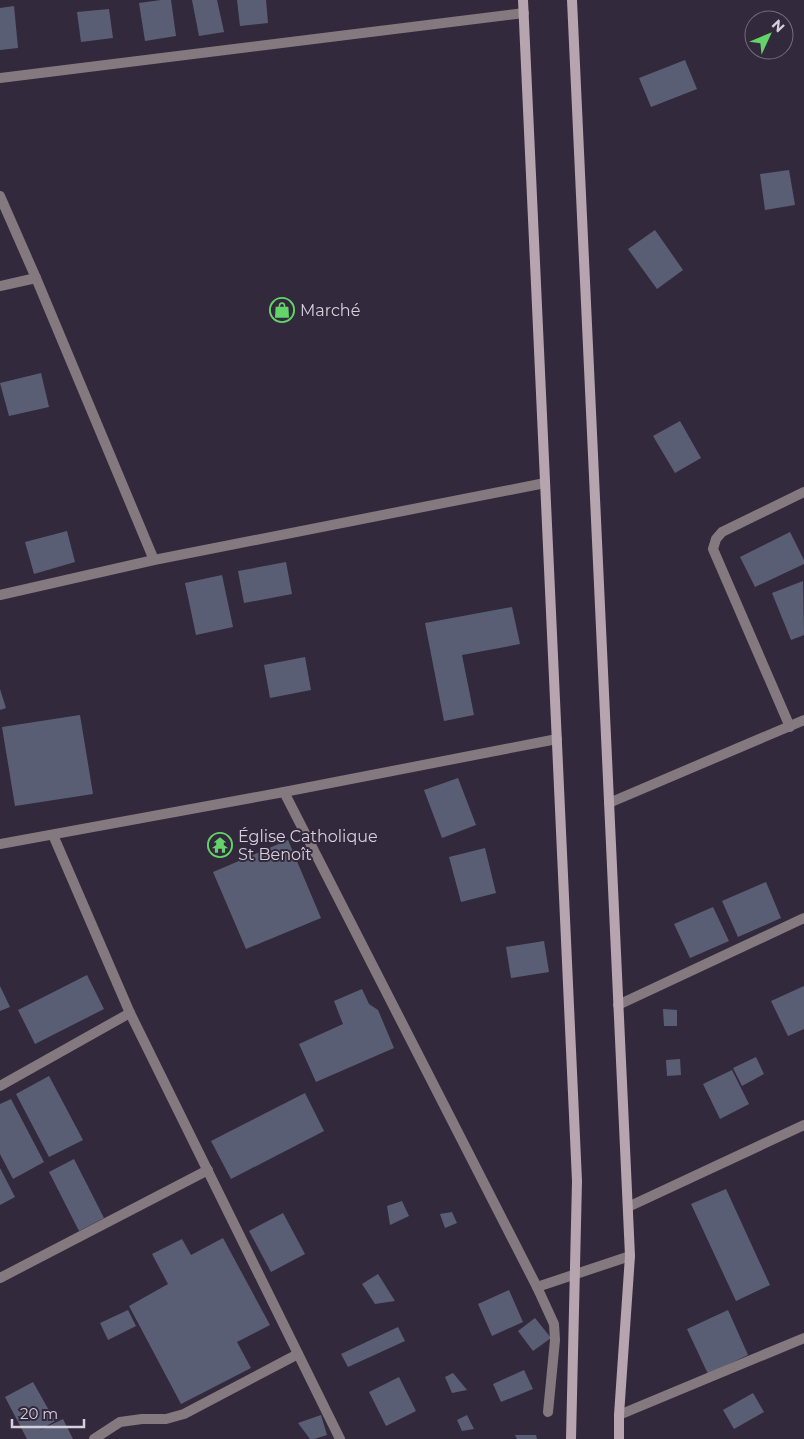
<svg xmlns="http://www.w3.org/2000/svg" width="804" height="1439" font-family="Montserrat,sans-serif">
  <rect width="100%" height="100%" fill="#33293c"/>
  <g fill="#5a5e75">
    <polygon points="161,0 171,0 176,36 145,41 139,3"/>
    <polygon points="192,0 217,0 224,32 199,36"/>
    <polygon points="237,0 266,0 268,23 240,26"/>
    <polygon points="14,6 18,48 0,50 0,8"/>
    <polygon points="109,9 113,38 81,42 77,12"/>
    <polygon points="685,60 697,89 651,107 639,78"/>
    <polygon points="789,170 795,205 765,210 760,174"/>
    <polygon points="655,230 683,270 657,289 628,249"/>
    <polygon points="41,373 49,407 9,416 0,383"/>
    <polygon points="680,421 701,458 675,473 653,436"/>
    <polygon points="67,531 75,562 34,574 25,542"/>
    <polygon points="790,532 804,560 804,564 755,587 740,557"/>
    <polygon points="286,562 292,594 244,603 238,571"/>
    <polygon points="222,575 233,627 196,635 185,583"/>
    <polygon points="803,581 804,635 791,640 772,593"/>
    <polygon points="512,607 520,644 462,655 474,715 444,721 425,623"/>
    <polygon points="305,657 311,690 270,698 264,665"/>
    <polygon points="0,689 6,708 0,710"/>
    <polygon points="80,715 93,794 15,806 2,727"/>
    <polygon points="458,778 476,825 442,838 424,790"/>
    <polygon points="288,840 321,918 246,949 213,872"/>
    <polygon points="485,848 496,893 461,902 449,857"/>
    <polygon points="766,882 781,918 738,937 722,901"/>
    <polygon points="713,907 729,941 690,958 674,924"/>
    <polygon points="544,941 549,972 511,978 506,947"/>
    <polygon points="87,975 104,1009 35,1044 18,1010"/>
    <polygon points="0,986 10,1007 0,1011"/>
    <polygon points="804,986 804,1029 788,1036 771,1001"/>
    <polygon points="362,989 369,1004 378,1010 394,1048 316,1082 299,1044 343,1024 334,1001"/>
    <polygon points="663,1009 677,1010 677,1026 664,1026"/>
    <polygon points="756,1057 764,1074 742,1086 733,1068"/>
    <polygon points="680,1059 681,1075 667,1076 666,1060"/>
    <polygon points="732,1070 749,1104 720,1119 703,1084"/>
    <polygon points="49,1076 83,1140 49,1157 16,1094"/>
    <polygon points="305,1093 324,1131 231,1179 211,1141"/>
    <polygon points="11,1099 44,1162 13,1179 0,1154 0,1104"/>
    <polygon points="74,1159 104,1218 79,1231 49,1172"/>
    <polygon points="0,1168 15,1197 0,1205"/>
    <polygon points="726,1189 770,1285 736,1301 691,1204"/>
    <polygon points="402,1201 409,1216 390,1225 387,1206"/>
    <polygon points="452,1212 457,1223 445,1228 440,1214"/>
    <polygon points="283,1213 305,1254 271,1272 249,1231"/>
    <polygon points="223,1238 270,1325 237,1342 251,1368 181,1404 129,1306 168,1284 152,1254 182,1239 191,1255"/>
    <polygon points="378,1274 395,1301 375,1304 362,1284"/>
    <polygon points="509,1290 523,1322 492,1336 478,1304"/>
    <polygon points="128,1310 136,1326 108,1340 100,1323"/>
    <polygon points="728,1310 748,1355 708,1374 687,1329"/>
    <polygon points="535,1318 551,1338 533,1351 518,1331"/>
    <polygon points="398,1327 405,1341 348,1367 341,1354"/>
    <polygon points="524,1370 533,1389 501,1402 493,1384"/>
    <polygon points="453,1373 467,1390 452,1393 445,1377"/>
    <polygon points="399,1377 416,1411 386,1426 369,1392"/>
    <polygon points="33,1382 55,1421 38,1431 63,1419 73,1439 27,1439 5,1397"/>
    <polygon points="753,1393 764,1412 734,1429 723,1410"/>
    <polygon points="321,1415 327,1435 314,1439 310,1439 298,1423"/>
    <polygon points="467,1415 474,1429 462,1431 457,1420"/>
    <polygon points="515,1435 536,1435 537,1439 517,1439"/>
  </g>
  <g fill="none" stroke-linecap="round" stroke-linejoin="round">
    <g stroke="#857980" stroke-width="10">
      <polyline points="0,78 524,13"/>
      <polyline points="0,196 36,278 154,560"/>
      <polyline points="0,286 36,278"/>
      <polyline points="0,595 154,560 545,483"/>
      <polyline points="790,727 713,549 716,539 722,532 804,492"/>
      <polyline points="284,792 537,1287"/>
      <polyline points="609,803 804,720"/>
      <polyline points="53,835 130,1013 340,1439"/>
      <polyline points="0,844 284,792 557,739"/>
      <polyline points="618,1005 804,918"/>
      <polyline points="0,1086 130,1013"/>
      <polyline points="628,1207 804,1125"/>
      <polyline points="0,1278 208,1170"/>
      <polyline points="548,1412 555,1340 554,1324 537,1287 630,1256"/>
      <polyline points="619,1415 804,1338"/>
      <polyline points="94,1439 120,1422 142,1419 166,1419 184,1414 298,1354"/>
    </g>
    <g stroke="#b6a4ae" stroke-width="10">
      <polyline points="523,0 577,1181 571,1439"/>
      <polyline points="572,0 630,1256 619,1415 619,1439"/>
    </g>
  </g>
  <defs>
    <symbol id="shop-ring" viewBox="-11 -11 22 22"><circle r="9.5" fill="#33293c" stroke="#62d469" stroke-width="1.5"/><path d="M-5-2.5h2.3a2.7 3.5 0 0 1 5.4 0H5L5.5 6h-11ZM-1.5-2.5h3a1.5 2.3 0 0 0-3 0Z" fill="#62d469"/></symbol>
    <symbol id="temple-ring" viewBox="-11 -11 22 22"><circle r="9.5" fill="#33293c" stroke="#62d469" stroke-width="1.5"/><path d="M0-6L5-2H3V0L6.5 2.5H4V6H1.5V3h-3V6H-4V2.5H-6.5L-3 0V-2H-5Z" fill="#62d469"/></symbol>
  </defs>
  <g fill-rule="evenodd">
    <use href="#shop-ring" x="268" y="296" width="28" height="28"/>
    <use href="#temple-ring" x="206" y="831" width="28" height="28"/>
  </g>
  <g text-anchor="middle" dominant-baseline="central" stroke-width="4" stroke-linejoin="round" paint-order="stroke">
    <g font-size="16" fill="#d6d0dd" stroke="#33293c" text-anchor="start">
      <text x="300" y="310">Marché</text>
      <text x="238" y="836">Église Catholique<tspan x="238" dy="18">St Benoît</tspan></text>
    </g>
  </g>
  <g transform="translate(769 35) rotate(46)"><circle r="24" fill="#33293c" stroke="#746c7c"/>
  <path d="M0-4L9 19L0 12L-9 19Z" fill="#62d469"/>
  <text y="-8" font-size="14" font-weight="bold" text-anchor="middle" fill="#d6d0dd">N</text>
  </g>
  <path d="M12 1419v8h72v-8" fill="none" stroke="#d6d0dd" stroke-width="2.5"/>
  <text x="20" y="1419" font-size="15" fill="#d6d0dd" stroke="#33293c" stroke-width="4" paint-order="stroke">20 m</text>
</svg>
